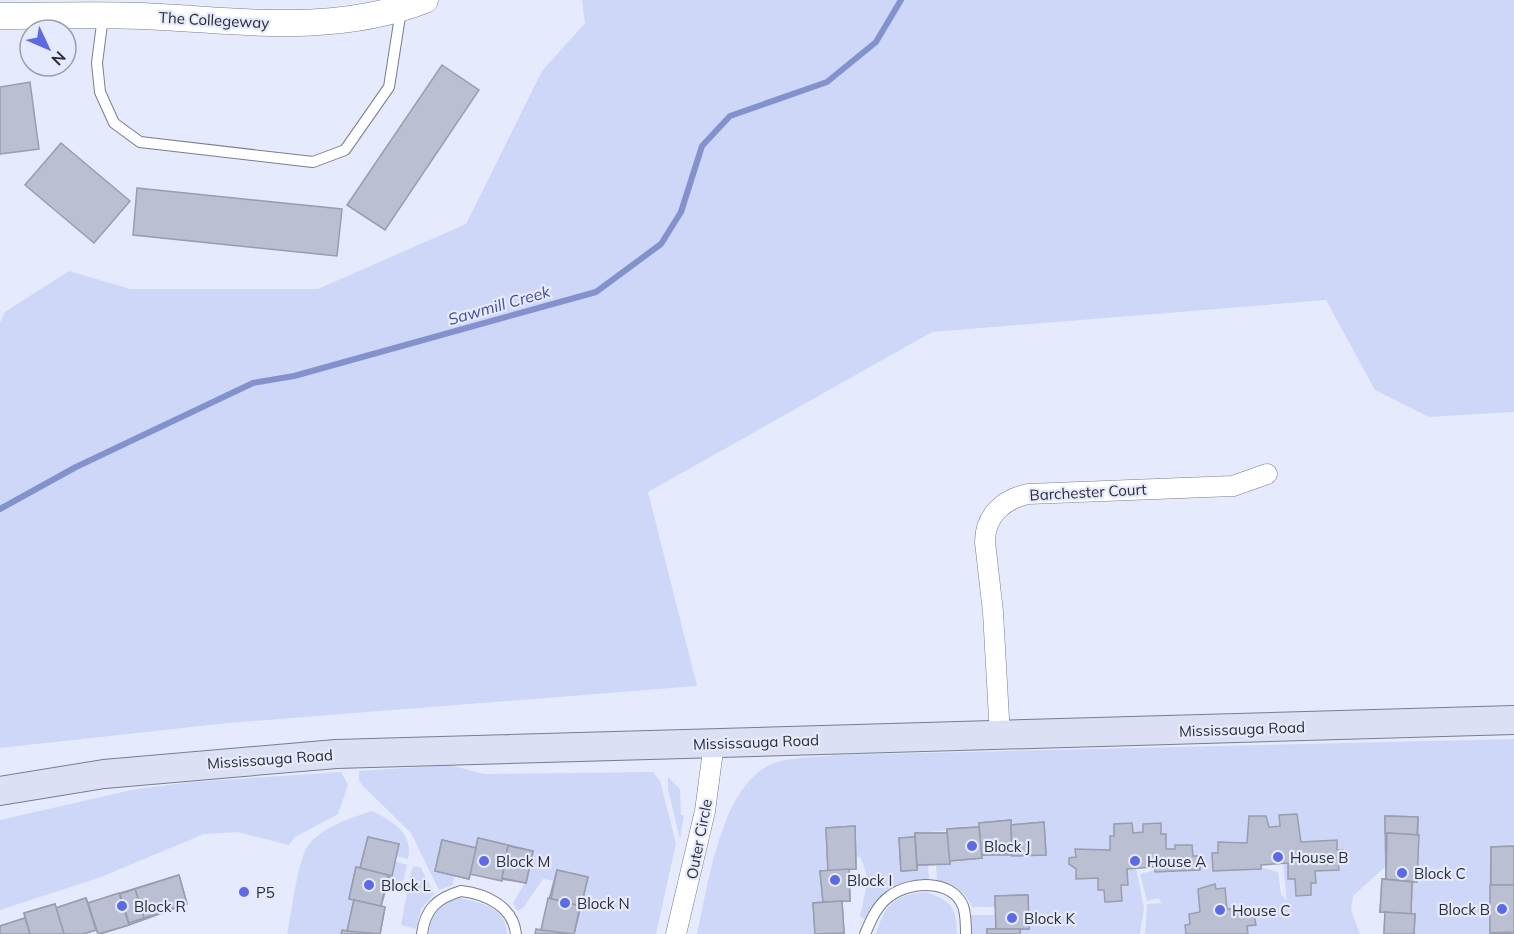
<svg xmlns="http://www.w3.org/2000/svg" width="1514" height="934" font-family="Mulish,sans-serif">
  <rect width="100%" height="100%" fill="#e6eafd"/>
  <g fill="#ced7f8" fill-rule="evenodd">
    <polygon points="582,0 1514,0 1514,412 1429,417 1375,390 1326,300 932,332 648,492 697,686 228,723 0,748 0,323 5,312 69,271 130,289 318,289 466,224 542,71 585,23"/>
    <path d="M 1514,739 L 1514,844 L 1491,847 L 1490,933 L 1495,934 L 1414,934 L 1414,914 L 1411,914 L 1412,882 L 1417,882 L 1418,817 L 1386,816 L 1386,866 L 1353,896 L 1351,910 L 1360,934 L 1248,934 L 1247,926 L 1255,925 L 1253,909 L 1227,909 L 1225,889 L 1216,889 L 1215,884 L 1198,889 L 1200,912 L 1189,914 L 1190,924 L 1185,925 L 1186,934 L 1145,934 L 1147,904 L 1162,903 L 1158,898 L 1147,901 L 1140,874 L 1155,870 L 1200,869 L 1200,856 L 1193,856 L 1192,845 L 1175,845 L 1175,849 L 1166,849 L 1166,834 L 1161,834 L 1161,823 L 1143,824 L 1143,832 L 1133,833 L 1132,823 L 1114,824 L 1114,836 L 1110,836 L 1110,850 L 1075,849 L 1076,857 L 1069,858 L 1070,865 L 1076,869 L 1076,879 L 1098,878 L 1098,890 L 1104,890 L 1105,902 L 1122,901 L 1121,885 L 1128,885 L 1127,869 L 1136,868 L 1144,908 L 1140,934 L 1020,934 L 1020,929 L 1029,929 L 1028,895 L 995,896 L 995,907 L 972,907 C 966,892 954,883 937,881 L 936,865 L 949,864 L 949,861 L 981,859 L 981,855 L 1046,855 L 1044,822 L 916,833 L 917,870 L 917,865 L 928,865 L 929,879 C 900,879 877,894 865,920 L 860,916 L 868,880 L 861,858 L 856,856 L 855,827 L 826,828 L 828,871 L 820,871 L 823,902 L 813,904 L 815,934 L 697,934 C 709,884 721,775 781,761 C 798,757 818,757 836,755 ZM 1297,814 L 1301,842 L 1337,840 L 1337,850 L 1343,850 L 1343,860 L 1338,861 L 1339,870 L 1315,871 L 1316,883 L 1311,883 L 1311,895 L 1296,896 L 1295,879 L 1288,879 L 1288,863 L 1283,864 L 1287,901 L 1281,894 L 1278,872 L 1261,867 L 1213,871 L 1212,853 L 1218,853 L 1218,842 L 1247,843 L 1249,816 L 1266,816 L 1269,827 L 1280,826 L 1279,815 Z"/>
    <polygon points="450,765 484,774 653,772 660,781 676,843 656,934 574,934 588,878 557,870 555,881 543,879 523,908 517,911 513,903 525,883 508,844 478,838 476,848 442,841 454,875 453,885 439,890 411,833 364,787 359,781 359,771"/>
    <polygon points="341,772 348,785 338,814 295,837 289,845 237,832 204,834 101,877 0,910 0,820 136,789 192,782"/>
    <polygon points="668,777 680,789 681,815 684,815 680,839 668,789"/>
    <path d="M 372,811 C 393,821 414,834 408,859 L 396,856 L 398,844 L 368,837 L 360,868 L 356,867 L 349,899 L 354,900 L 347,931 L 341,934 L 287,934 C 292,911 296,872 305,851 C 315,829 351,818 372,811 Z"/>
    <polygon points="395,861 407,865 401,891 385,887"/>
    <polygon points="414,866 421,868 434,894 421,909 416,929 401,925 411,871"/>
    <path d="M 926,892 C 952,901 956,907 957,934 L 876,934 C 885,904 894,895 926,892 Z"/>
    <path d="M 460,898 C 482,903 506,907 507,934 L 429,934 C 431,912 440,904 460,898 Z"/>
    <polygon points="971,915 996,915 996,929 988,929 987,934 972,934"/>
  </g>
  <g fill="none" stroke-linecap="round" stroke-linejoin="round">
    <polyline stroke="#8391cc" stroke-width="6" points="0,509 76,467 253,383 294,376 596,292 661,244 681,212 702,146 730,116 827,82 876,42 901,0"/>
  </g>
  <g fill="#babfd1" stroke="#999dae" stroke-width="1.5">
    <polygon points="442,65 479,90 385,230 347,205"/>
    <polygon points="30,82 39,149 0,154 0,87"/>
    <polygon points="61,143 130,201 94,243 25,185"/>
    <polygon points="137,188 342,209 337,256 133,235"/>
    <polygon points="1297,814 1301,842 1337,840 1337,850 1343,850 1343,861 1338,861 1339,870 1315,871 1316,883 1311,883 1311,895 1296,896 1295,879 1288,879 1288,863 1261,865 1261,869 1213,871 1212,853 1218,853 1218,842 1247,843 1249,816 1266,816 1269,827 1280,826 1279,815"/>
    <polygon points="1385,816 1418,817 1417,882 1412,882 1411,914 1415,914 1414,934 1384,934 1385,912 1380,912 1382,879 1386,879"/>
    <polygon points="1385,816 1418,817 1417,835 1385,833"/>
    <polygon points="1011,820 1011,825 1044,822 1046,855 981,855 982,858 949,861 950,864 917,865 917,870 901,871 899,838 915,837 915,833 947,833 947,829 979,827 979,823"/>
    <polygon points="1011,820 1012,853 981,855 979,823"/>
    <polygon points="1044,822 1046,855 1012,856 1011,825"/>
    <polygon points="1132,823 1133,833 1143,832 1143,824 1161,823 1161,834 1166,834 1166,849 1175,849 1175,845 1192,845 1193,856 1200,856 1200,870 1155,872 1155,867 1127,869 1128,885 1121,885 1122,901 1105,902 1104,890 1098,890 1098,878 1076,879 1076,869 1069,864 1069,858 1076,857 1075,849 1110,850 1110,836 1114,836 1114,824"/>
    <polygon points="855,826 856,869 849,869 850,901 842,901 844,933 815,934 813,903 823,902 820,871 828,871 826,828"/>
    <polygon points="855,826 856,869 828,871 826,828"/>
    <polygon points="979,827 982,858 949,861 947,829"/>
    <polygon points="915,833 947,833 950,864 917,865"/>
    <polygon points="1387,833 1419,835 1417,882 1386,879"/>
    <polygon points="368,837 399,844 381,906 385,907 380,934 341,934 342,930 347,931 354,900 349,899 356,867 360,868"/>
    <polygon points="368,837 399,844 392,876 360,868"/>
    <polygon points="915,837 917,870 901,871 899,838"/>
    <polygon points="478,838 533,851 526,883 470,874 469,879 435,871 442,840 476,848"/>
    <polygon points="478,838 508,845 502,881 470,874"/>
    <polygon points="442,840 476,848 469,879 435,871"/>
    <polygon points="508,846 533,851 526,883 502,878"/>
    <polygon points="1514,846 1514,934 1490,933 1491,847"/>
    <polygon points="1514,846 1514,885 1491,885 1491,847"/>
    <polygon points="356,867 388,875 381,906 349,899"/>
    <polygon points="849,869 850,901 823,902 820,871"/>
    <polygon points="557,870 588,877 574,934 535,934 536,929 541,930"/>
    <polygon points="557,870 588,877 581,906 551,899"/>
    <polygon points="179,875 187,904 129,925 100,934 96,930 83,934 0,934 0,926 25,918 24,913 55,904 56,908 86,898 88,903"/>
    <polygon points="179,875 187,904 144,918 135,889"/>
    <polygon points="1382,879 1412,882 1411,914 1380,912"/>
    <polygon points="1215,884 1216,889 1225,888 1227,909 1253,909 1256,925 1247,926 1248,934 1186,934 1185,925 1190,924 1189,914 1200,912 1198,889"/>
    <polygon points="1490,885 1514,885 1514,932 1490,933"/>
    <polygon points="135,889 144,918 129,923 120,894"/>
    <polygon points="119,893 129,925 98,934 88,903"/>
    <polygon points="1028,895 1029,929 1020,929 1020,934 987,934 987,929 996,929 995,896"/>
    <polygon points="1028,895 1029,929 996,929 995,896"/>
    <polygon points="86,898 96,930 83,934 64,934 56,908"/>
    <polygon points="548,898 580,906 574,934 541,930"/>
    <polygon points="354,900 385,907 380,934 347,931"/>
    <polygon points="842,901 844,933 815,934 813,903"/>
    <polygon points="55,904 64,934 30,934 24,913"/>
    <polygon points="1385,912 1415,914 1414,934 1384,934"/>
    <polygon points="25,918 30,934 0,934 0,926"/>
    <rect x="987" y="929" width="33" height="5"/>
  </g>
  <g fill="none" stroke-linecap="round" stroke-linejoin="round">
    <defs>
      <g id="service">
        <polyline points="103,16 97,63 100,92 114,123 140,142 313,162 345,150 389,87 401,10"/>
        <path d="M 422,934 C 425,909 437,898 461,891 C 486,894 513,906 516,934"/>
        <path d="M 865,934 C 871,920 877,905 890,896 C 910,881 952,879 963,906 C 966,914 966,926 966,934"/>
      </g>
      <g id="minor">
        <path d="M 1000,736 L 993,612 L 985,542 C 985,515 1004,499 1028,494 L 1233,486 L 1267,474"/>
        <polyline points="676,934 705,811 714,743"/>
      </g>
      <path id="tertiary" d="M 0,16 C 47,16 94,14 141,16 C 237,20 334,36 425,0"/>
      <polyline id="secondary" points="0,791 104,774 336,754 1514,720"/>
    </defs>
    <use href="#service" stroke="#797d8d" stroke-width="12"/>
    <use href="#minor" stroke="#797d8d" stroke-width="21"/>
    <use href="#tertiary" stroke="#797d8d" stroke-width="27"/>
    <use href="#secondary" stroke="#797d8d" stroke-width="30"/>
    <use href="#service" stroke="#fff" stroke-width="10"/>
    <use href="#minor" stroke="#fff" stroke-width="20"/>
    <use href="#tertiary" stroke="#fff" stroke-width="26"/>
    <use href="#secondary" stroke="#dbe0f4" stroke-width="28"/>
  </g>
  <g fill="#5c6be3" stroke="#e6eafd" stroke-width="2">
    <circle cx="972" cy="846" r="6"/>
    <circle cx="1278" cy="857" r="6"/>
    <circle cx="484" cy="861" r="6"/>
    <circle cx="1135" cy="861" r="6"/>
    <circle cx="1402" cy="873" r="6"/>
    <circle cx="835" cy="880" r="6"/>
    <circle cx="369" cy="885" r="6"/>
    <circle cx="244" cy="892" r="6"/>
    <circle cx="565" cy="903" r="6"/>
    <circle cx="122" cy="906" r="6"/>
    <circle cx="1502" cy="909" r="6"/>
    <circle cx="1220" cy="910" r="6"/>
    <circle cx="1012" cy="918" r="6"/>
  </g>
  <g text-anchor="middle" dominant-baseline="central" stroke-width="4.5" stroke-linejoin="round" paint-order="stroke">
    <g font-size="15" fill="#2c2d34" stroke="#e6eafd">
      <text transform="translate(214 20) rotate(3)">The Collegeway</text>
      <text transform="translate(1088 492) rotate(-3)">Barchester Court</text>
      <text transform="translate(1242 729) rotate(-2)">Mississauga Road</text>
      <text transform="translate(756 742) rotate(-2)">Mississauga Road</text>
      <text transform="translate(270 759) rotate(-4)">Mississauga Road</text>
      <text transform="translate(699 839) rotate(-79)">Outer Circle</text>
    </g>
    <g font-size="15" fill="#2c2d34" stroke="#e6eafd" text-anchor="start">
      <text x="984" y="846">Block J</text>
      <text x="1290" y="857">House B</text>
      <text x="496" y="861">Block M</text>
      <text x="1147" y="861">House A</text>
      <text x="1414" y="873">Block C</text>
      <text x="847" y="880">Block I</text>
      <text x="381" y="885">Block L</text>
      <text x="256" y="892">P5</text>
      <text x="577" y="903">Block N</text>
      <text x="134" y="906">Block R</text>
      <text x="1490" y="909" text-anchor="end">Block B</text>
      <text x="1232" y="910">House C</text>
      <text x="1024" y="918">Block K</text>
    </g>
    <g font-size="16" font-style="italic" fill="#434f98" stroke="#e6eafd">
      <text transform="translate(499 305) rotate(-16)">Sawmill Creek</text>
    </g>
  </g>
  <g transform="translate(48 48) rotate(134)"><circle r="28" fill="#e6eafd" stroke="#9c9ead" stroke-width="1.5"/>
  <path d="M0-4.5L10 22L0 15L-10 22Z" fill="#5c6be3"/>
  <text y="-9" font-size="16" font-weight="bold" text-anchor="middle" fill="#2c2d34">N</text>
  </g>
</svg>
